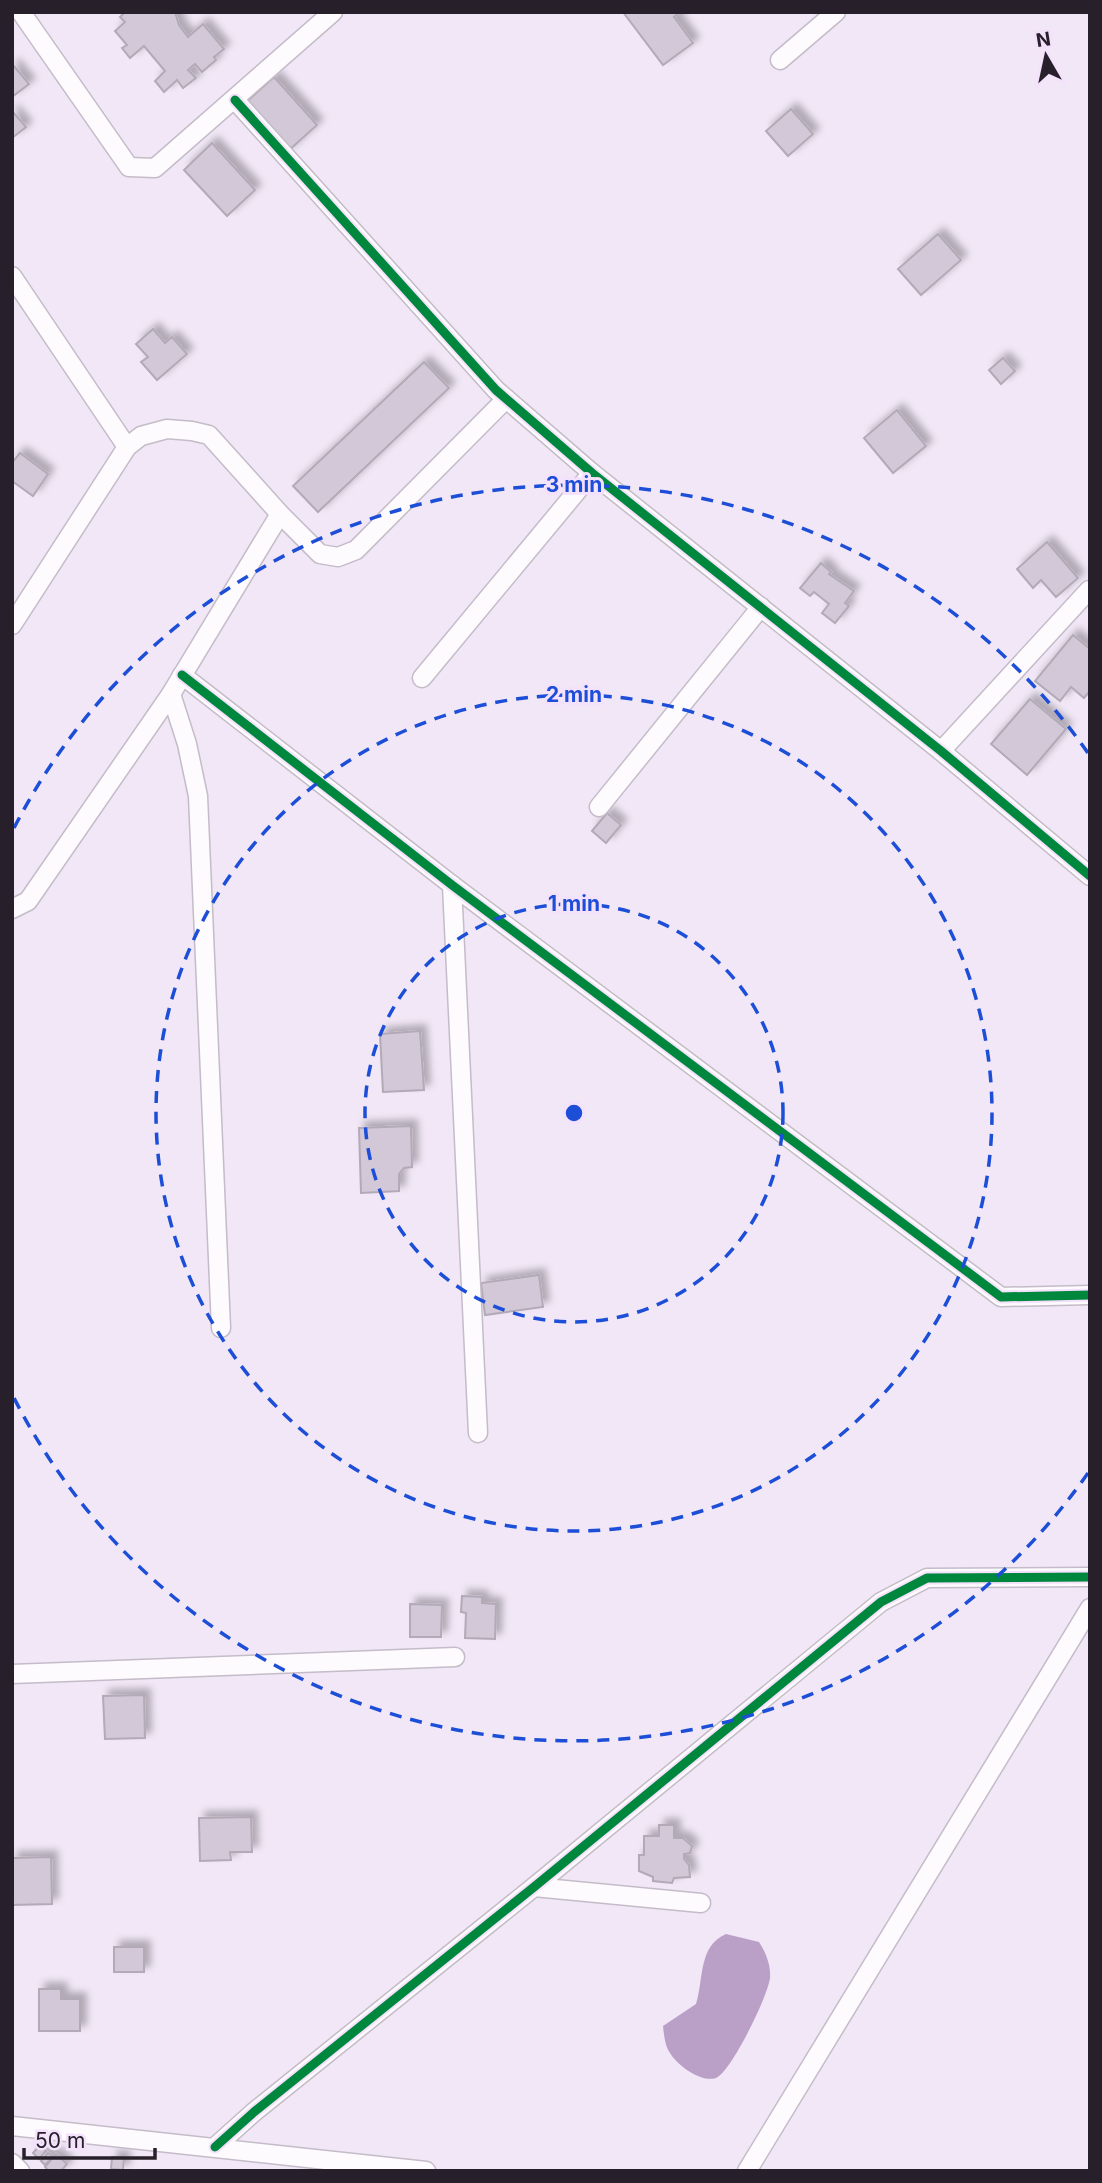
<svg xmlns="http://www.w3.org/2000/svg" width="1102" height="2183" font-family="Inter,sans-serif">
  <defs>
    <filter id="shadow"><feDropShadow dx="6" dy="-6" stdDeviation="3.5" flood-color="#0004"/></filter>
  </defs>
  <rect width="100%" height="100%" fill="#f1e7f6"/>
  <path fill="#baa0c6" d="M 726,1934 L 759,1942 C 766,1953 771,1965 770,1978 C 768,1996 731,2072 716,2078 C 701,2083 677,2065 670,2053 C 665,2046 664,2035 663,2026 L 696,2004 C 704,1979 698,1946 726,1934 Z"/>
  <g fill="#d3c8d8" stroke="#b2aab6" stroke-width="2" filter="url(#shadow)">
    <polygon points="125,12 175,12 179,25 188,37 203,24 224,49 214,57 216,60 202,72 195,64 188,70 196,78 183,88 177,80 164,92 155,81 165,71 144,46 130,58 122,48 127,45 115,31 125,22 120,17"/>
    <polygon points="623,12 680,12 674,17 693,43 663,65"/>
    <polygon points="13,65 29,84 12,97 12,66"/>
    <polygon points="274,77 317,125 287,152 244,104"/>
    <polygon points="791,109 813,134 788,156 766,131"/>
    <polygon points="12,111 26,127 12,138"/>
    <polygon points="212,143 255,190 227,216 184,170"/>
    <polygon points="938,234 961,260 921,295 898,269"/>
    <polygon points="153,329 165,343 172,337 187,354 157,380 141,362 148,357 136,344"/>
    <polygon points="1003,358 1015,371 1001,384 989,370"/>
    <polygon points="424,362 449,388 318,512 293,486"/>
    <polygon points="897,410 926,446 893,473 864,438"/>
    <polygon points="20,453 48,474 33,496 12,481 12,463"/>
    <polygon points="1047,542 1078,578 1056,597 1041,580 1033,588 1017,569"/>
    <polygon points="821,563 831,572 829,574 854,591 845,603 849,606 835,623 822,613 829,604 814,592 810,596 800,588"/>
    <polygon points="1073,635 1090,649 1090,691 1084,698 1071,687 1060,701 1035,681"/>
    <polygon points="1030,699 1066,729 1027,775 991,744"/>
    <polygon points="607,813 621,825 606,843 592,831"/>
    <polygon points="420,1031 424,1090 383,1092 380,1034"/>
    <polygon points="411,1126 412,1167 404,1168 399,1174 399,1191 361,1193 359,1128"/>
    <polygon points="539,1275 543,1307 485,1315 481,1283"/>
    <polygon points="462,1596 482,1597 482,1603 496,1604 495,1639 465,1638 466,1613 461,1612"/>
    <polygon points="410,1604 442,1605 441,1637 410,1637"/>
    <polygon points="144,1695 145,1738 105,1739 103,1696"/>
    <polygon points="251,1817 252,1852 230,1852 231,1860 200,1861 199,1818"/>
    <polygon points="659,1825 674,1825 674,1838 683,1838 692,1846 690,1853 684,1854 684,1859 689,1865 690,1877 674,1878 672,1883 653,1881 653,1877 639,1871 639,1855 644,1855 644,1836 659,1836"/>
    <polygon points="51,1857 52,1904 12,1905 12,1858"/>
    <rect x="114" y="1947" width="30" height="25"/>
    <polygon points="39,1989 61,1989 61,1999 80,1999 80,2031 39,2031"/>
    <polygon points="39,2146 46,2151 39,2159 33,2153"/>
    <polygon points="48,2153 53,2157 45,2165 41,2161"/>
    <polygon points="56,2154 67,2164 61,2171 49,2171 45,2167"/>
    <polygon points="112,2157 124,2157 123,2170 111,2169"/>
  </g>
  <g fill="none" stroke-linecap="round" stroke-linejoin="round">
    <defs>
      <g id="minor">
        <polyline points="21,12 129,167 155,168 333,12"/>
        <polyline points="780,60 836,12"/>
        <polyline points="235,100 496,390 592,473 941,751 1090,876"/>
        <polyline points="12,276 127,447"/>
        <polyline points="12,625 127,447 141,436 167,429 192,431 209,435 280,514 320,554 338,557 356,550 506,399"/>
        <polyline points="182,675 452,885 1001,1297 1090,1295"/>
        <polyline points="422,678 592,473"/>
        <polyline points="171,694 187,744 198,796 221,1328"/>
        <polyline points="941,751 1089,590"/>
        <polyline points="599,807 761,607"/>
        <polyline points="452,885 478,1433"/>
        <polyline points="12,909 28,901 171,694 280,514"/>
        <polyline points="12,1674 455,1657"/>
        <polyline points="534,1887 701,1903"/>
        <polyline points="12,2126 426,2171"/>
        <polyline points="215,2147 254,2112 534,1887 881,1602 927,1578 1090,1577"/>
        <polyline points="12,2163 20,2171"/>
        <polyline points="747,2171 1090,1608"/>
      </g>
    </defs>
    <use href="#minor" stroke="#c4bcc8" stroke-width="21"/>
    <use href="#minor" stroke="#fdfbfe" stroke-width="18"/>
    <defs>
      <g id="cycleway">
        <polyline points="235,100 496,390 592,473 941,751 1090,876"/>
        <polyline points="182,675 452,885 1001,1297 1090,1295"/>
        <polyline points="215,2147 254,2112 534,1887 881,1602 927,1578 1090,1577"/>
      </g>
    </defs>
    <use href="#cycleway" stroke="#f4e1fc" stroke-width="13"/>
    <use href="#cycleway" stroke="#00873e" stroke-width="9"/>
  </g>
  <g fill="none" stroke="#1d4ed8" stroke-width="3.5" stroke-dasharray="12 9">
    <circle cx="574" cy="1113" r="209"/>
    <circle cx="574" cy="1113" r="418"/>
    <path d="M1088 1473A628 628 0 0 1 14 1398M14 828A628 628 0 0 1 1088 753"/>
  </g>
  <circle cx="574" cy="1113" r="10" fill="#1d4ed8" stroke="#f4e1fc" stroke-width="3.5"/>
  <g font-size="21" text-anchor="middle" font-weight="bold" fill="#1d4ed8" stroke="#f4e1fc" stroke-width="6" stroke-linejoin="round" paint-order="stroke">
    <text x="574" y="492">3 min</text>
    <text x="574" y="702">2 min</text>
    <text x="574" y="911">1 min</text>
  </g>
  <rect width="1102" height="2183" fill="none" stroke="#27202a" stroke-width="28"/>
  <g transform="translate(1046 56) rotate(351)" stroke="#f4e1fc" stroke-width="5" paint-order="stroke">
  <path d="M0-5L12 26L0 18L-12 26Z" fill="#27202a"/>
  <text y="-10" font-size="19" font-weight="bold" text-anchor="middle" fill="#27202a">N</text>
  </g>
  <path d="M24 2148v10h131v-10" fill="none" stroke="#27202a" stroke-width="3.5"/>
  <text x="35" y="2148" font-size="21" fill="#27202a" stroke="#f4e1fc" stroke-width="5" paint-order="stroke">50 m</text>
</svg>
